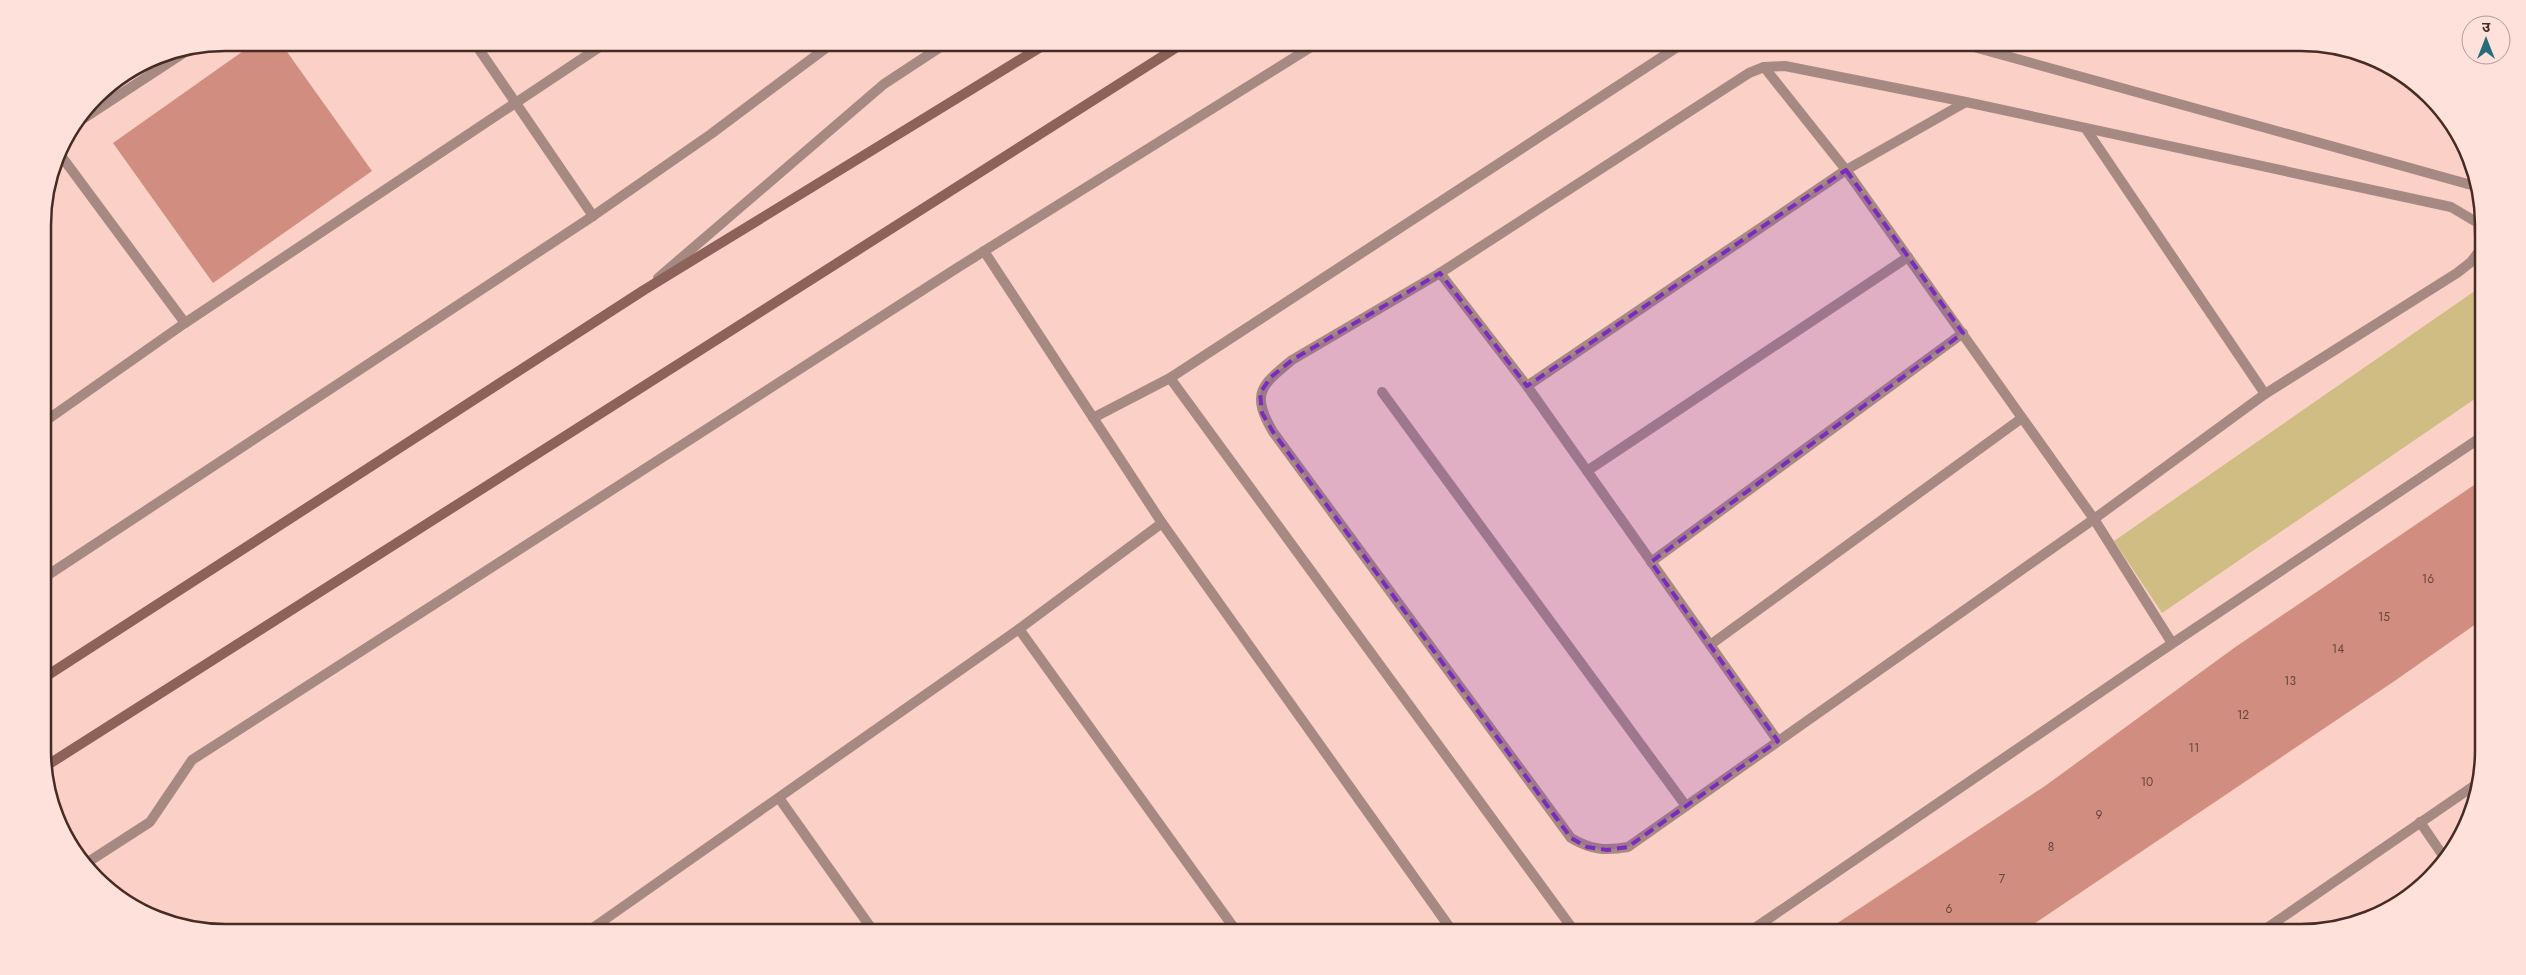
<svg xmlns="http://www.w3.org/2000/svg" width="2526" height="975" font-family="Jost,'Noto Sans Devanagari',sans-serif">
  <rect width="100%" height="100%" fill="#fbd0c6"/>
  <polygon fill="#d0bd83" points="2482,286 2482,394 2162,613 2114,541"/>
  <g fill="#d08d80">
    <polygon points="256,42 280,42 372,171 213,283 113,143"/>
    <polygon points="2483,479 2483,619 2396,680 2022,932 1824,932 2045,786 2234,648"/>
  </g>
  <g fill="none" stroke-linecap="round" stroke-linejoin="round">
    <polyline stroke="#a78983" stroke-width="10" points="658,278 884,84 948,42"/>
    <g stroke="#a78983" stroke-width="10">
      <polyline points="474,42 593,216"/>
      <polyline points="1956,42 2475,186"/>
      <path d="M 1785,66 L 1966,102 L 2451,207 L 2478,223 L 2480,250 L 2471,262 L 2457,273 L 2265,394 L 2094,519 L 1628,847 C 1606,851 1591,850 1571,838 L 1273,432 C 1251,394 1260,386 1292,360 L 1440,273 L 1749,73 L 1764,67 Z"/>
      <polyline points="1764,67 1846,170 2094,519 2172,643"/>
      <polyline points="78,122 188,50"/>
      <polyline points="2086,129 2265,394"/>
      <polyline points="59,153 185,323"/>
      <polyline points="984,251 1162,523 1453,932"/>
      <polyline points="1440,273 1527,386 1778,741"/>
      <polyline points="1170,378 1575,932"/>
      <polyline points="1527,386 1846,170 1966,102"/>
      <polyline points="1382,392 1686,806"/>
      <polyline points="1093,418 1170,378 1685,42"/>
      <polyline points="44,422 185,323 607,42"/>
      <polyline points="1587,471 1908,257"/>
      <polyline points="1651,562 1963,333"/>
      <polyline points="45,577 593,216 711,134 834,42"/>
      <polyline points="1019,629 1237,932"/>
      <polyline points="1710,645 2022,418"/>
      <polyline points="779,798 874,932"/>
      <polyline points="2420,822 2446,860"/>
      <polyline points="85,864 150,822 192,760 957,268 1319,42"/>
      <polyline points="587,932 1019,629 1162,523"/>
      <polyline points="1749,932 2149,659 2483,436"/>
      <polyline points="2261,932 2478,783"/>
    </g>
    <g stroke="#8c6259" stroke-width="10">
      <polyline points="45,677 644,290 1049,42"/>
      <polyline points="46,766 1185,42"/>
    </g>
  </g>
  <path fill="#7b2cbf" fill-opacity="0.2" stroke="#7b2cbf" stroke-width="4" stroke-dasharray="10 6" stroke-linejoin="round" d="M 1846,170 L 1963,333 L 1651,562 L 1778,741 L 1628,847 L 1607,850 L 1587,847 L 1571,838 L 1273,432 L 1262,413 L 1260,393 L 1271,377 L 1292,360 L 1440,273 L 1527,386 Z"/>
  <g text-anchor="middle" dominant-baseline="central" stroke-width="5" stroke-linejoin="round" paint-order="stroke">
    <g font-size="12" fill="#69443c">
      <text x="2428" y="579">16</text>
      <text x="2384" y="617">15</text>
      <text x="2338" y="649">14</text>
      <text x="2290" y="681">13</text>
      <text x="2243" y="715">12</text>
      <text x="2194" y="748">11</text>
      <text x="2147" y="782">10</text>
      <text x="2099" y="815">9</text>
      <text x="2051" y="847">8</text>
      <text x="2002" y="879">7</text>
      <text x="1949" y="909">6</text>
    </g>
  </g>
  <path d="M0 0H2526V975H0ZM225 51H2301A174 174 0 0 1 2475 225V750A174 174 0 0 1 2301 924H225A174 174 0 0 1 51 750V225A174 174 0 0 1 225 51Z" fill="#fee1da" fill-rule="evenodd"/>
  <path fill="none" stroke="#472c26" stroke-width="2.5" d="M225 51H2301A174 174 0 0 1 2475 225V750A174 174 0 0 1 2301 924H225A174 174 0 0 1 51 750V225A174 174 0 0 1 225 51Z"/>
  <g transform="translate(2486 40)"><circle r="24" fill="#fee1da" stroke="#b59992"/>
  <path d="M0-4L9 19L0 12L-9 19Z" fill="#266d7a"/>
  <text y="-8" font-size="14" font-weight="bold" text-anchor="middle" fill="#472c26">उ</text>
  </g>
</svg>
